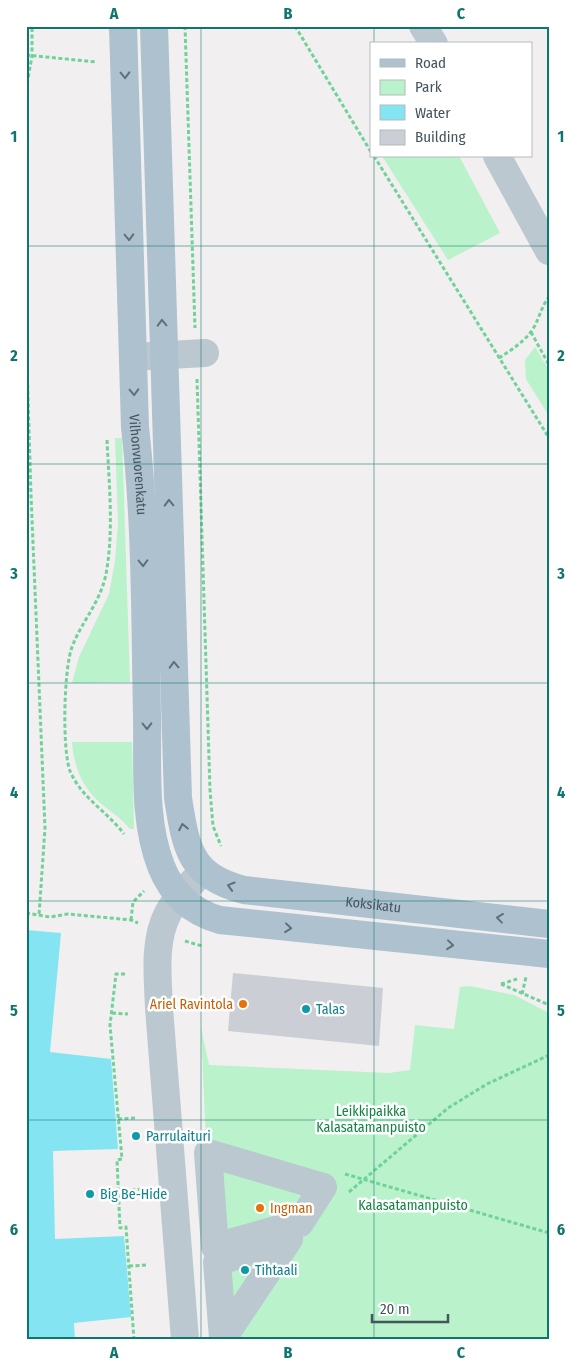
<svg xmlns="http://www.w3.org/2000/svg" width="575" height="1366" font-family="'Fira Sans Condensed',sans-serif">
  <rect width="100%" height="100%" fill="#f1efef"/>
  <g fill="#baf2cb">
    <polygon points="382,156 459,156 500,233 448,260"/>
    <polygon points="535,347 549,370 549,416 526,379 525,360"/>
    <polygon points="115,438 122,438 130,682 72,683 79,657 109,594 115,561 118,523"/>
    <path d="M 72,742 L 132,742 L 134,829 L 130,829 C 122,819 114,814 104,806 C 83,790 74,768 72,742 Z"/>
    <polygon points="470,986 514,995 549,1013 549,1340 223,1340 205,1119 201,1028 209,1065 389,1073 410,1070 415,1025 454,1029 460,987"/>
  </g>
  <polygon fill="#85e4f1" points="26,930 61,933 50,1052 111,1059 118,1149 53,1151 55,1239 124,1236 131,1317 74,1323 75,1340 26,1340"/>
  <polygon fill="#cbced4" points="233,973 383,988 379,1046 228,1031"/>
  <g fill="none" stroke-linecap="round" stroke-linejoin="round">
    <g stroke="#70d299" stroke-width="3" stroke-dasharray="4 2.5" stroke-linecap="butt">
      <polyline points="185,26 195,328"/>
      <polyline points="282,26 282,27"/>
      <polyline points="295,26 371,152"/>
      <polyline points="26,55 96,62"/>
      <polyline points="26,90 32,56 32,26"/>
      <polyline points="374,156 549,438"/>
      <polyline points="26,332 31,495 45,828 39,915"/>
      <polyline points="531,332 549,365"/>
      <path d="M 499,358 C 510,351 522,343 530,333 C 539,322 540,308 549,297"/>
      <polyline points="197,379 210,790 213,826 221,846"/>
      <path d="M 107,440 C 109,484 114,531 106,574 C 100,604 80,623 71,650 C 64,674 62,748 70,771 C 82,799 107,811 124,834"/>
      <polyline points="26,913 50,917 68,914 131,920 138,923"/>
      <polyline points="131,920 133,902 144,891"/>
      <polyline points="185,941 202,946"/>
      <polyline points="125,974 116,974 110,1025 122,1159 117,1160 120,1228 126,1227 134,1340"/>
      <polyline points="501,984 549,1005"/>
      <polyline points="501,984 517,979"/>
      <polyline points="522,994 526,977"/>
      <polyline points="112,1013 128,1014"/>
      <polyline points="118,1119 136,1118"/>
      <polyline points="345,1174 549,1233"/>
      <polyline points="112,1192 142,1189"/>
      <polyline points="349,1192 448,1108 487,1084 549,1055"/>
      <polyline points="129,1266 148,1265"/>
    </g>
    <g stroke="#bcc8cf" stroke-width="28">
      <polyline points="423,26 434,44"/>
      <polyline points="497,156 549,251"/>
      <polyline points="133,357 205,353"/>
      <polygon points="208,1153 323,1187 300,1223 215,1247"/>
      <polygon points="289,1239 223,1338 217,1262"/>
      <path d="M 185,1340 L 159,1008 C 158,977 153,942 168,913 C 177,896 191,884 203,871"/>
    </g>
    <g stroke="#adc1cf" stroke-width="28">
      <path id="s1" d="M 123,26 L 135,427 C 146,523 145,620 147,716 C 148,764 143,820 161,866 C 172,894 191,912 220,920 L 549,954"/>
      <path id="s2" d="M 154,26 L 178,798 C 186,849 190,876 244,890 L 549,924"/>
    </g>
  </g>
  <defs><path id="oneway-chevron" d="M-2-3.5L2.5 0L-2 3.5" fill="none" stroke-width="1.6" stroke-linecap="round" stroke-linejoin="round" transform="scale(1.25)"/></defs>
  <g stroke="#606f7a">
    <use href="#oneway-chevron" transform="translate(125 75) rotate(88)"/>
    <use href="#oneway-chevron" transform="translate(129 237) rotate(88)"/>
    <use href="#oneway-chevron" transform="translate(162 323) rotate(-92)"/>
    <use href="#oneway-chevron" transform="translate(134 392) rotate(88)"/>
    <use href="#oneway-chevron" transform="translate(169 503) rotate(-92)"/>
    <use href="#oneway-chevron" transform="translate(143 563) rotate(89)"/>
    <use href="#oneway-chevron" transform="translate(174 665) rotate(-92)"/>
    <use href="#oneway-chevron" transform="translate(147 726) rotate(89)"/>
    <use href="#oneway-chevron" transform="translate(183 827) rotate(-101)"/>
    <use href="#oneway-chevron" transform="translate(231 886) rotate(-163)"/>
    <use href="#oneway-chevron" transform="translate(500 918) rotate(-173)"/>
    <use href="#oneway-chevron" transform="translate(288 928) rotate(6)"/>
    <use href="#oneway-chevron" transform="translate(450 945) rotate(6)"/>
  </g>
  <path fill="none" stroke="#0f766e" stroke-width="1" stroke-opacity="0.55" d="M 201,26 L 201,1340M 374,26 L 374,44M 374,156 L 374,1340M 26,246 L 549,246M 26,464 L 549,464M 26,683 L 549,683M 26,901 L 549,901M 26,1120 L 549,1120"/>
  <g fill="#e8710a" stroke="#fff" stroke-width="2">
    <circle cx="243" cy="1004" r="5"/>
    <circle cx="260" cy="1208" r="5"/>
  </g>
  <g fill="#0f9aa8" stroke="#fff" stroke-width="2">
    <circle cx="306" cy="1009" r="5"/>
    <circle cx="136" cy="1136" r="5"/>
    <circle cx="90" cy="1194" r="5"/>
    <circle cx="245" cy="1270" r="5"/>
  </g>
  <g text-anchor="middle" dominant-baseline="central" stroke-width="5" stroke-linejoin="round" paint-order="stroke">
    <g font-size="14" fill="#46545d" stroke="#fff">
      <text stroke="none"><textPath href="#s1" startOffset="439">Vilhonvuorenkatu</textPath></text>
      <text stroke="none"><textPath href="#s2" startOffset="1026">Koksikatu</textPath></text>
    </g>
    <g font-size="14" fill="#c56008" stroke="#fff" text-anchor="end">
      <text x="233" y="1004">Ariel Ravintola</text>
      <text x="270" y="1208" text-anchor="start">Ingman</text>
    </g>
    <g font-size="14" fill="#0d838f" stroke="#fff" text-anchor="start">
      <text x="316" y="1009">Talas</text>
      <text x="146" y="1136">Parrulaituri</text>
      <text x="100" y="1194">Big Be-Hide</text>
      <text x="255" y="1270">Tihtaali</text>
    </g>
    <g font-size="14" fill="#128340" stroke="#fff">
      <text x="371" y="1111">Leikkipaikka<tspan x="371" dy="16">Kalasatamanpuisto</tspan></text>
      <text x="413" y="1205">Kalasatamanpuisto</text>
    </g>
  </g>
  <rect width="575" height="1366" fill="none" stroke="#ffffff" stroke-width="55"/>
  <rect x="370" y="42" width="162" height="115" fill="#ffffff" stroke="#b5bbbe"/>
  <rect x="380" y="59" width="25" height="8" fill="#adc1cf" stroke="#b5bbbe"/>
  <text x="415" y="68" font-size="15" fill="#46545d">Road</text>
  <rect x="380" y="80" width="25" height="15" fill="#baf2cb" stroke="#b5bbbe"/>
  <text x="415" y="92" font-size="15" fill="#46545d">Park</text>
  <rect x="380" y="105" width="25" height="15" fill="#85e4f1" stroke="#b5bbbe"/>
  <text x="415" y="118" font-size="15" fill="#46545d">Water</text>
  <rect x="380" y="130" width="25" height="15" fill="#cbced4" stroke="#b5bbbe"/>
  <text x="415" y="142" font-size="15" fill="#46545d">Building</text>
  <path d="M372 1314v8h76v-8" fill="none" stroke="#46545d" stroke-width="2.5"/>
  <text x="380" y="1314" font-size="15" fill="#46545d" stroke="#ffffff" stroke-width="4" paint-order="stroke">20 m</text>
  <rect x="28" y="28" width="520" height="1310" fill="none" stroke="#0f766e" stroke-width="2"/>
  <g font-size="16" text-anchor="middle" font-weight="bold" fill="#0f766e">
    <text x="114" y="19">A</text>
    <text x="288" y="19">B</text>
    <text x="461" y="19">C</text>
    <text x="14" y="142">1</text>
    <text x="561" y="142">1</text>
    <text x="14" y="361">2</text>
    <text x="561" y="361">2</text>
    <text x="14" y="579">3</text>
    <text x="561" y="579">3</text>
    <text x="14" y="798">4</text>
    <text x="561" y="798">4</text>
    <text x="14" y="1016">5</text>
    <text x="561" y="1016">5</text>
    <text x="14" y="1235">6</text>
    <text x="561" y="1235">6</text>
    <text x="114" y="1358">A</text>
    <text x="288" y="1358">B</text>
    <text x="461" y="1358">C</text>
  </g>
</svg>
